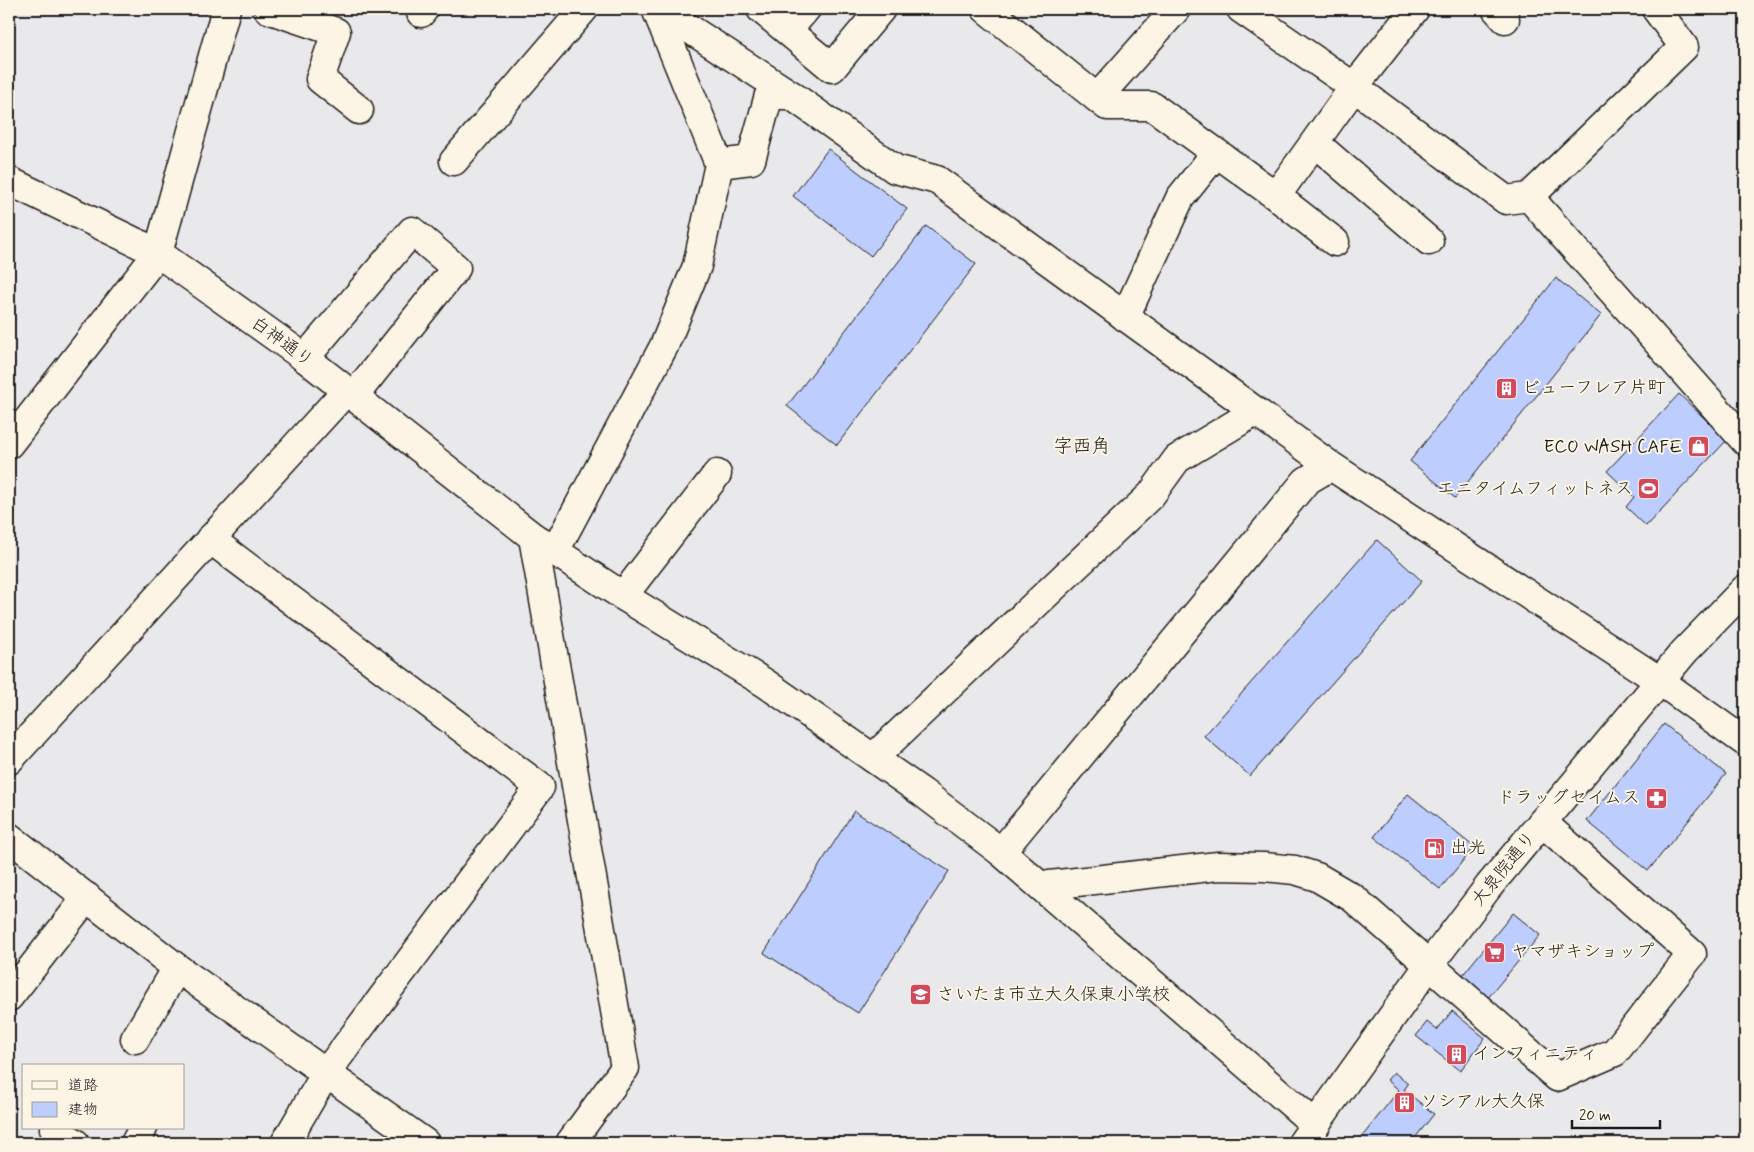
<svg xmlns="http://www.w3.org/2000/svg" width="1754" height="1152" font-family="Mynerve,'Klee One',sans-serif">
  <rect width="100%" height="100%" fill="#e9e9ec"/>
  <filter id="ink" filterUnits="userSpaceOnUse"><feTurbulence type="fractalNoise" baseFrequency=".02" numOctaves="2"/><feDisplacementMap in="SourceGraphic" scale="10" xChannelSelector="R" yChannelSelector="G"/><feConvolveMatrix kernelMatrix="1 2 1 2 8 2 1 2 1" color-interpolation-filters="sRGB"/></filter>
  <g filter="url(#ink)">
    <g fill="#bdcefe" stroke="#1c1c1c">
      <polygon points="828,149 907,209 871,256 793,196"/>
      <polygon points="926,226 976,264 837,445 787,406"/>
      <polygon points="1556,278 1601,315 1455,498 1410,461"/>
      <polygon points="1679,394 1727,440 1646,526 1626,507 1634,497 1607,471"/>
      <polygon points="1377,540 1422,581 1250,776 1204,736"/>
      <polygon points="1664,724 1726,774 1648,871 1587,821"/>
      <polygon points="1408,794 1474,847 1440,889 1374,837"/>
      <polygon points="854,811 949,871 858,1013 764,953"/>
      <polygon points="1513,913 1540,935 1487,999 1461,977"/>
      <polygon points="1452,1011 1485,1038 1460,1071 1416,1036 1427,1022 1437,1030"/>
      <polygon points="1394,1072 1408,1084 1404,1090 1434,1114 1411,1143 1357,1143 1399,1090 1387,1080"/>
    </g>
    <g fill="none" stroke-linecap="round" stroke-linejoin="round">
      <defs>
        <g id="minor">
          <polyline points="268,9 336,32 320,79 359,110"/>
          <polyline points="659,9 791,95"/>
          <polyline points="761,9 832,68 881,9"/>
          <polyline points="986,9 1107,106 1152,106 1276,196 1354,87 1415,9"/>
          <polyline points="1241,9 1354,87 1506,200 1529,197"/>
          <polyline points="1496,9 1505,19"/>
          <polyline points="1656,9 1684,47 1529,197 1745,441"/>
          <polyline points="421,13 424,9"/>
          <polyline points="788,30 806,9"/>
          <polyline points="1097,98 1176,9"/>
          <polyline points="1315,143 1429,241"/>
          <polyline points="454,161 584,9"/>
          <polyline points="719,164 751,160 769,95 791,95 895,169 937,180 1331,466"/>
          <polyline points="9,181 158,253 305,358 533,537 623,596 765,683 923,793 1001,852 1316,1125"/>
          <polyline points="1276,196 1335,242"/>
          <polyline points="1125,317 1180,198 1216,153"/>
          <polyline points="305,358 412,231 456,268 354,396"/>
          <polyline points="9,444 158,253 226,9"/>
          <polyline points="533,537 625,1068 570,1143"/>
          <polyline points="210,539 540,787 326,1073 285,1143"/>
          <polyline points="555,551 664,346 697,266 719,164 656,9"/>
          <polyline points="623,596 717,474"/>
          <polyline points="873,758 1151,495 1177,459 1255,412"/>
          <polyline points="9,760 347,390"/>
          <polyline points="9,837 177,968 425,1143"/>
          <polyline points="1001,852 1306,481 1331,466 1660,681 1745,742"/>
          <polyline points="1041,886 1218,866 1264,867 1295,870 1317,877 1353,898 1557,1077 1615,1052 1692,954 1542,822"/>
          <polyline points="9,997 87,897"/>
          <polyline points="135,1039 177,968"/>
          <polyline points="54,1129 75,1143"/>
          <polyline points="135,1143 143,1128"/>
          <polyline points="1302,1143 1429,965 1489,886 1684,652 1745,589"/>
        </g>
      </defs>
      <use href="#minor" stroke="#1c1c1c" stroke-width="31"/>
      <use href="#minor" stroke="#fcf5e5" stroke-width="28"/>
    </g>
  </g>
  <defs>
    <symbol id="building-square" viewBox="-11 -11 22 22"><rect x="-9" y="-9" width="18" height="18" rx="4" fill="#d1495b" stroke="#fcf5e5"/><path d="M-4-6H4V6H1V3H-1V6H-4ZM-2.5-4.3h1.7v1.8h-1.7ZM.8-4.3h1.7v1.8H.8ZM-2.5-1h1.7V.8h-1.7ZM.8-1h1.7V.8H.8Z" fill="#fff"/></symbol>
    <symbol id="shop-square" viewBox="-11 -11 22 22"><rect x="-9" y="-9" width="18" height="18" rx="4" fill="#d1495b" stroke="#fcf5e5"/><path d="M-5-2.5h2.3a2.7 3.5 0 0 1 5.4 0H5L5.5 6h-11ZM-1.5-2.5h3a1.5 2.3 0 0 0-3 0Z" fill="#fff"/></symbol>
    <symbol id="stadium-square" viewBox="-11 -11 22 22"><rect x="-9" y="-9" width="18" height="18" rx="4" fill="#d1495b" stroke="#fcf5e5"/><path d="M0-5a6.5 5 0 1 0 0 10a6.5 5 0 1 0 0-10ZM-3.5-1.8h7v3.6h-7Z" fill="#fff"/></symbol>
    <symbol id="pharmacy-square" viewBox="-11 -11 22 22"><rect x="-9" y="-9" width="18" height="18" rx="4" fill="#d1495b" stroke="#fcf5e5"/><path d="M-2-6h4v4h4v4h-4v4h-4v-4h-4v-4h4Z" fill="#fff"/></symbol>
    <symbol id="fuel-square" viewBox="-11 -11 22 22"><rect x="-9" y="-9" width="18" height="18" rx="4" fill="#d1495b" stroke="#fcf5e5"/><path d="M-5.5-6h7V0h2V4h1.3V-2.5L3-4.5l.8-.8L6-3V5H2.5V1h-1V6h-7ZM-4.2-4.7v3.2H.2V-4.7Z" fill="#fff"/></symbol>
    <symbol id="supermarket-square" viewBox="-11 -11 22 22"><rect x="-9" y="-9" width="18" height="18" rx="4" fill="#d1495b" stroke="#fcf5e5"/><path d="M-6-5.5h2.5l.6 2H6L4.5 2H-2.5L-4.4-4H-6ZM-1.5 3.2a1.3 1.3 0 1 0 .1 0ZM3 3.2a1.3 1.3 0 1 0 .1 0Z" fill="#fff"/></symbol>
    <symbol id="school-square" viewBox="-11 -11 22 22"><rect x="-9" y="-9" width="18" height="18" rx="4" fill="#d1495b" stroke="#fcf5e5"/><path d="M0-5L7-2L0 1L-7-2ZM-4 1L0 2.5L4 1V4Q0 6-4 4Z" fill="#fff"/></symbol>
  </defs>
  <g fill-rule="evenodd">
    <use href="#building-square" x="1494" y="376" width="25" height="25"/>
    <use href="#shop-square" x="1686" y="434" width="25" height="25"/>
    <use href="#stadium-square" x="1636" y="476" width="25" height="25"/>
    <use href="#pharmacy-square" x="1644" y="786" width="25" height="25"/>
    <use href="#fuel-square" x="1422" y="836" width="25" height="25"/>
    <use href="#supermarket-square" x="1482" y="940" width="25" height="25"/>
    <use href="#school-square" x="908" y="982" width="25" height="25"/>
    <use href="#building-square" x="1444" y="1042" width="25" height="25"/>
    <use href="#building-square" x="1392" y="1090" width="25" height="25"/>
  </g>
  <g text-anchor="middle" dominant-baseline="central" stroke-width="4" stroke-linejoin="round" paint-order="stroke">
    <g font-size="18" fill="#1c1c1c" stroke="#fcf5e5">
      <text transform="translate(282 342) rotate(36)">白神通り</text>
      <text transform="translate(1504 869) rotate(-51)">大泉院通り</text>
    </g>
    <g font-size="18" fill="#1c1c1c" stroke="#fcf5e5" text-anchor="start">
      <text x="1522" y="388">ビューフレア片町</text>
      <text x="1682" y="447" text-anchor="end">ECO WASH CAFE</text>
      <text x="1633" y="489" text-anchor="end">エニタイムフィットネス</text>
      <text x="1640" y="798" text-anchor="end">ドラッグセイムス</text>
      <text x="1450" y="848">出光</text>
      <text x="1511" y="952">ヤマザキショップ</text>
      <text x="937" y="995">さいたま市立大久保東小学校</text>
      <text x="1472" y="1054">インフィニティ</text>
      <text x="1420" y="1102">ソシアル大久保</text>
    </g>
    <g font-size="19" fill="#1c1c1c" stroke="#fcf5e5">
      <text x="1082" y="446">字西角</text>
    </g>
  </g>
  <rect width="1754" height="1152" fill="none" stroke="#fcf5e5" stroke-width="30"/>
  <rect x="15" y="15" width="1724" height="1122" fill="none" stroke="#1c1c1c" stroke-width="2" filter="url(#ink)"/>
  <rect x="22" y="1064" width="162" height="65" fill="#fcf5e5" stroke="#a29e95"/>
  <rect x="32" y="1081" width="25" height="8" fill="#fcf5e5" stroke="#a29e95"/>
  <text x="68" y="1090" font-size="15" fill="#1c1c1c">道路</text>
  <rect x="32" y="1102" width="25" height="15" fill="#bdcefe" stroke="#a29e95"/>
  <text x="68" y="1114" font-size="15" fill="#1c1c1c">建物</text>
  <path d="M1572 1120v8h88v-8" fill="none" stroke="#1c1c1c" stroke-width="2.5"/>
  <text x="1579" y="1120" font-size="15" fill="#1c1c1c" stroke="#fcf5e5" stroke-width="4" paint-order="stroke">20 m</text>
</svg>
